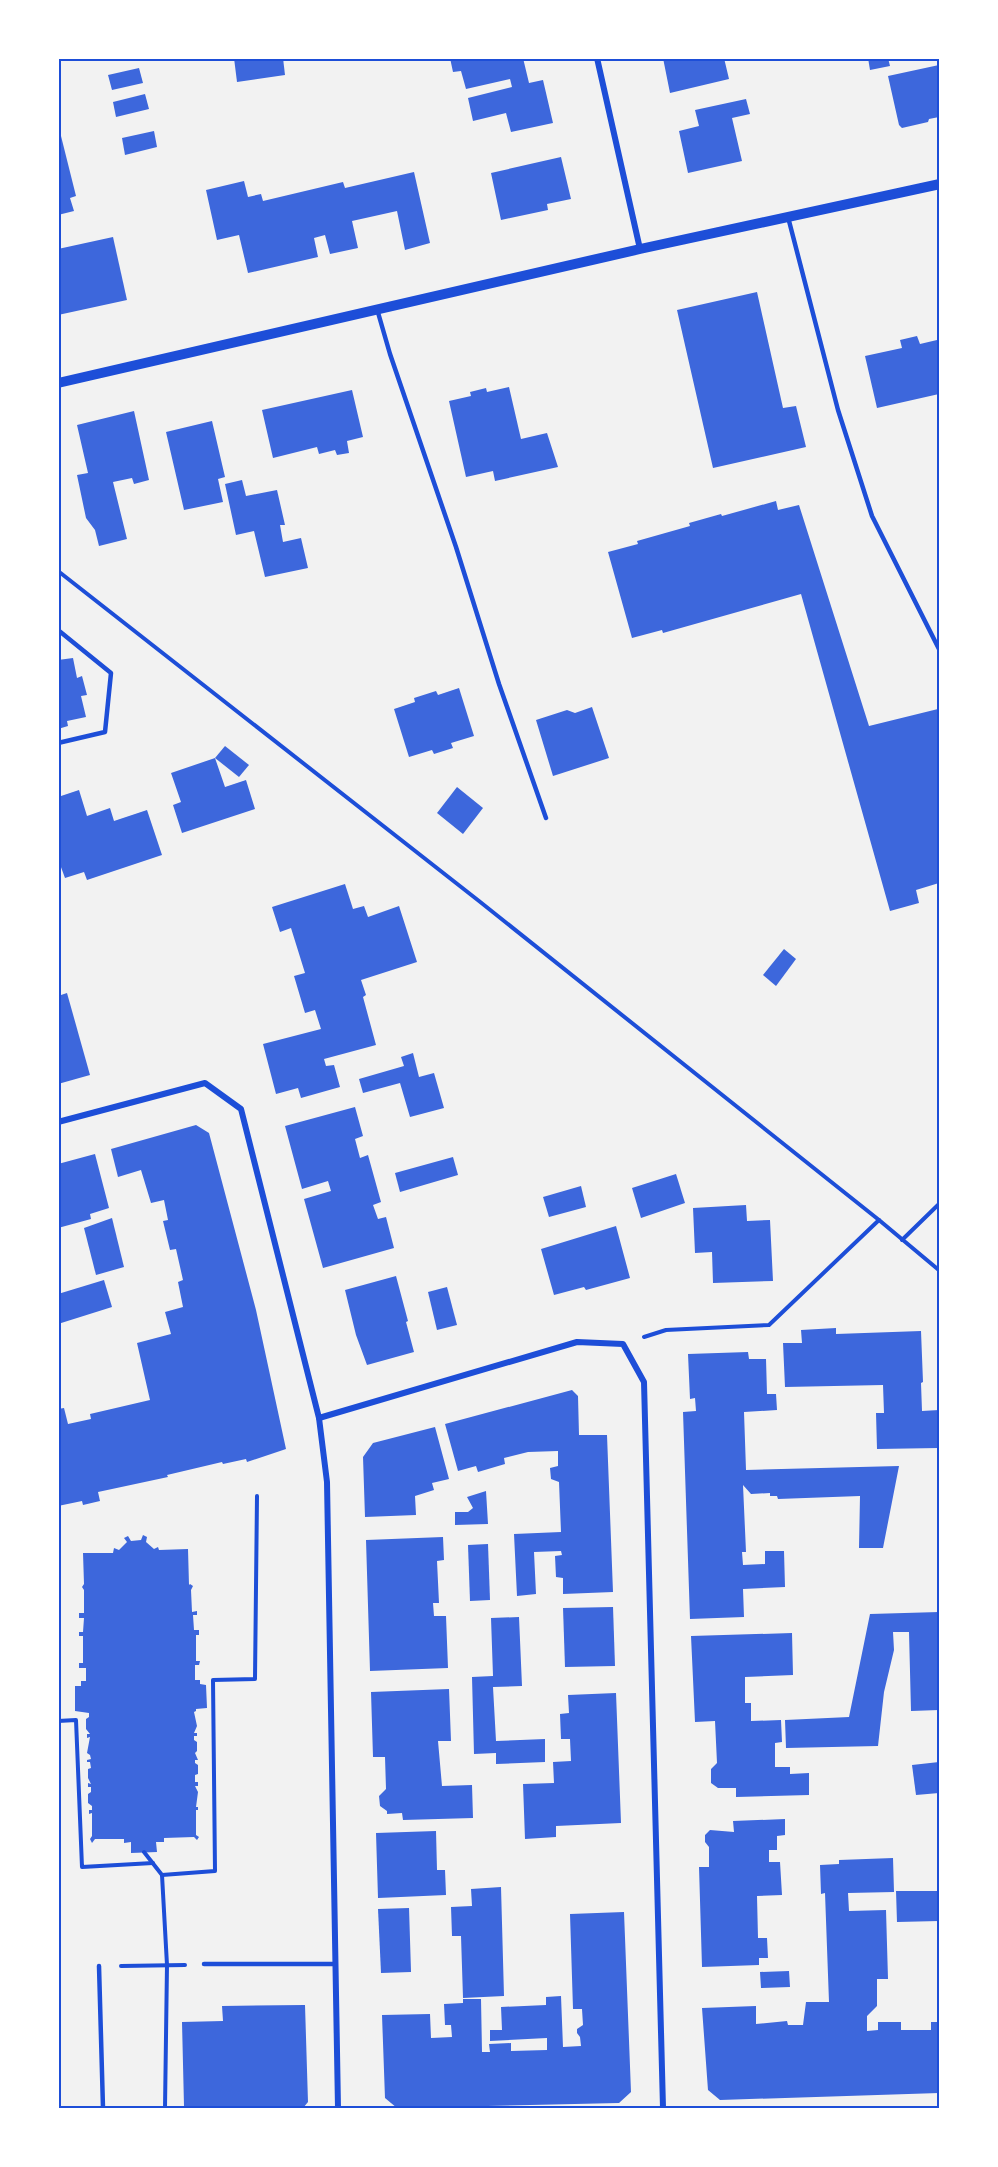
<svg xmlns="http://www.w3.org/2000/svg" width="998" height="2167" font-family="'PT Sans',sans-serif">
  <rect width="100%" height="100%" fill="#f2f2f2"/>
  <g fill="#3d67dc">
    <polygon points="234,58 283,58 285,75 237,82"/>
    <polygon points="450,58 523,58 529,83 543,80 553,123 511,132 506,113 473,121 468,98 512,87 510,79 466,89 461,71 453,72"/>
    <polygon points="663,58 708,58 708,60 724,58 729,79 670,93"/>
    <polygon points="868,58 888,58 890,66 870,70"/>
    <polygon points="939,65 939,117 929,119 928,122 902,128 899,125 888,76"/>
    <polygon points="139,68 143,83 112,90 108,75"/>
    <polygon points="145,94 149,109 116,117 113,102"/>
    <polygon points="746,99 750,114 732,118 742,161 688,173 679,131 699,126 695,110"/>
    <polygon points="58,124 76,196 70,198 74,211 58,215"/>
    <polygon points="154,131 157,147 125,155 122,138"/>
    <polygon points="561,157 571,199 547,204 548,210 501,220 491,173"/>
    <polygon points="414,172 430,243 405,250 397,211 352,221 358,248 330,254 325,235 314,238 318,257 248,273 239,235 217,240 206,190 244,181 248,197 261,194 263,201 343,182 345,188"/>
    <polygon points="113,237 127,300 58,315 58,249"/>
    <polygon points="757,292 783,408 796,406 806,447 713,468 677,310"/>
    <polygon points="917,336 920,344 937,340 939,352 939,394 877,408 865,356 902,348 900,340"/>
    <polygon points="509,387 521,439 547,433 558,467 495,481 493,471 466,477 449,401 471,396 470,392 486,388 487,392"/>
    <polygon points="352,390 363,437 347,441 349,453 337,455 335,450 319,454 317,447 273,458 262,410"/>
    <polygon points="134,411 149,480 134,484 132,478 113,482 127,539 99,546 95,530 86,518 77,475 88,473 77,425"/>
    <polygon points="212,421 225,477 218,479 223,502 184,510 166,432"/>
    <polygon points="242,480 246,496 277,490 285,525 280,525 283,542 301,538 308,568 265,577 254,531 236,535 225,484"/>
    <polygon points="776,501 778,510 799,505 869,726 938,709 939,715 939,883 916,890 919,903 890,911 801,594 663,633 662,630 632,638 608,552 638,544 637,541 690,526 689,523 721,514 722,516"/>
    <polygon points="73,658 77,678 82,676 87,695 81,696 86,717 67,721 68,726 58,729 58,660"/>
    <polygon points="459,688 474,736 451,743 453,748 434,754 432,750 409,757 394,709 415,702 414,698 436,691 438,695"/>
    <polygon points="592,707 609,758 553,776 536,720 567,710 575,713"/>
    <polygon points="225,746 249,765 239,777 215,758"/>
    <polygon points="215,758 225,787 246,780 255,809 182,833 173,805 181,802 171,773"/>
    <polygon points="457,787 483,808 463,834 437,813"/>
    <polygon points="79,790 87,816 110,808 114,821 147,810 162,855 87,880 84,872 65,878 58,859 58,797"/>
    <polygon points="345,884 353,909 364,906 368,917 399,906 417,962 361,980 366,995 363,997 376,1045 324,1059 326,1066 334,1065 340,1087 301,1098 298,1088 276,1094 263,1044 321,1029 315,1010 305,1013 294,976 305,973 291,928 280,932 272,907"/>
    <polygon points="784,949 796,959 776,986 763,975"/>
    <polygon points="67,993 90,1075 58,1084 58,996"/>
    <polygon points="413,1053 419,1077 434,1073 444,1108 410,1117 400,1083 363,1093 359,1079 404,1066 401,1057"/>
    <polygon points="355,1107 363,1136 355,1139 360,1158 368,1155 381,1202 373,1205 378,1219 386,1217 394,1248 323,1268 304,1199 331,1191 328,1181 302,1189 285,1126"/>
    <polygon points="196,1125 209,1133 256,1310 286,1449 247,1462 246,1459 223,1464 222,1462 167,1475 168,1477 98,1492 100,1501 83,1505 82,1501 58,1506 58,1409 64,1408 68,1424 91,1419 90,1414 150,1400 137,1343 171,1334 165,1312 183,1307 178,1282 183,1280 176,1249 170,1250 163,1221 168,1220 164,1200 151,1203 141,1170 118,1177 111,1149"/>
    <polygon points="95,1154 109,1208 90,1214 91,1219 58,1228 58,1164"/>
    <polygon points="453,1157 458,1175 400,1192 395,1173"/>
    <polygon points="676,1174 685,1203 641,1218 632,1188"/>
    <polygon points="581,1186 586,1207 549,1217 543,1197"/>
    <polygon points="746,1205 747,1221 770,1220 773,1281 713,1283 712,1252 695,1253 693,1208"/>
    <polygon points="112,1218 124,1267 96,1275 84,1228"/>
    <polygon points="616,1226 630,1278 586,1290 584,1287 554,1295 541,1249"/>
    <polygon points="396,1276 408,1321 406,1322 414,1352 367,1365 356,1335 345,1290"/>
    <polygon points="104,1280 112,1307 58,1324 58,1294"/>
    <polygon points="447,1287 457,1325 437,1330 428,1292"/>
    <polygon points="836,1328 836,1334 921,1331 923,1382 921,1383 922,1411 939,1410 939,1448 877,1449 876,1413 884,1413 883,1385 785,1387 783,1343 802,1343 801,1330"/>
    <polygon points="748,1352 749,1359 766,1359 767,1394 776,1394 777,1410 744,1412 746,1470 899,1466 883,1548 859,1548 860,1496 778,1499 777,1496 770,1496 770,1493 751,1494 743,1485 746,1552 742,1552 743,1565 765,1564 765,1551 784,1551 785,1587 743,1589 744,1617 690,1619 683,1412 696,1411 695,1398 690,1399 688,1354"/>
    <polygon points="572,1390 578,1396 579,1435 607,1435 613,1592 563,1594 563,1578 556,1577 555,1556 562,1555 561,1551 534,1552 536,1594 517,1596 514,1534 561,1532 559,1482 551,1479 550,1468 558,1466 558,1451 528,1452 504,1458 505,1464 478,1472 476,1466 458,1471 445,1424"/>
    <polygon points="435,1427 449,1479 432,1483 434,1490 415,1496 416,1515 365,1517 363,1457 373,1443"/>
    <polygon points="486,1491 488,1524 455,1525 455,1512 468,1512 473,1508 467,1497"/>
    <polygon points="143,1535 147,1537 146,1542 154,1549 158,1547 159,1550 188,1549 189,1585 190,1584 193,1586 191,1590 192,1612 197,1611 197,1615 193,1615 194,1630 199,1630 199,1635 196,1635 196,1661 200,1661 199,1665 195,1665 195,1680 200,1680 200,1684 206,1685 207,1708 196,1709 196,1711 194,1712 197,1726 194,1733 197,1733 197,1736 194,1736 194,1740 197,1742 197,1751 195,1753 198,1760 195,1760 195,1763 198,1765 198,1774 195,1775 195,1782 198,1782 198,1786 195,1786 198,1792 196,1807 198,1807 198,1810 196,1810 196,1835 199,1837 197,1840 194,1837 164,1838 164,1842 156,1842 157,1852 131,1853 131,1842 124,1843 124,1839 95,1839 92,1843 90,1839 92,1836 92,1813 89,1814 89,1810 92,1810 92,1806 88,1803 88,1794 91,1792 91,1787 88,1787 88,1783 91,1784 88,1778 88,1769 91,1768 90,1762 87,1762 87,1760 91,1759 90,1755 87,1753 90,1737 87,1738 87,1734 90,1734 86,1729 86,1719 89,1717 89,1713 75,1711 75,1686 81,1686 81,1681 86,1681 86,1668 79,1668 79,1663 83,1663 83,1636 79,1636 79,1632 83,1632 84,1618 79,1618 79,1613 84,1613 84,1590 82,1587 84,1584 83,1553 113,1553 114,1548 119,1550 127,1542 124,1538 128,1536 131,1541 141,1540"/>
    <polygon points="443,1537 444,1560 437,1561 439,1603 433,1603 434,1616 446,1616 448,1668 370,1671 366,1540"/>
    <polygon points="488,1544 490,1600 470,1601 468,1545"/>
    <polygon points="613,1607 615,1666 565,1667 563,1608"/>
    <polygon points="939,1612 939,1710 911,1711 909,1632 893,1632 894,1650 884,1692 878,1746 786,1748 785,1720 849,1717 870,1614"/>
    <polygon points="519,1617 522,1686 493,1687 496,1741 545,1739 545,1762 496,1764 496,1753 474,1754 472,1677 493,1676 491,1618"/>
    <polygon points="792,1633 793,1675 745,1677 745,1703 751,1703 751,1721 781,1720 782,1742 775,1743 775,1767 790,1767 790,1774 809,1773 809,1795 736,1797 736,1788 718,1788 711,1783 711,1769 717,1763 715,1721 695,1722 691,1636"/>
    <polygon points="449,1689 451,1741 438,1741 442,1786 472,1785 473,1818 403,1820 402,1813 387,1814 387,1811 380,1806 379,1796 386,1789 385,1757 373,1757 371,1692"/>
    <polygon points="616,1693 621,1823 556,1826 556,1837 525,1839 523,1784 554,1783 553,1762 571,1761 570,1739 561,1739 560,1714 569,1713 568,1695"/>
    <polygon points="939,1762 939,1793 916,1795 912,1765"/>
    <polygon points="785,1819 785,1835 777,1836 777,1850 769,1850 769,1862 780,1862 782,1895 757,1896 758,1938 767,1938 768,1958 759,1958 759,1965 702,1967 699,1867 709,1867 709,1847 705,1842 705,1835 710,1830 734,1832 733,1821"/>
    <polygon points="436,1831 437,1870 445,1870 446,1895 378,1898 376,1833"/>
    <polygon points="893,1858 894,1892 848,1893 849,1911 886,1910 888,1979 877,1979 877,2006 867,2016 867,2031 878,2030 878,2022 901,2022 901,2030 931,2030 931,2022 939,2022 939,2093 720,2100 708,2090 702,2008 756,2006 756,2024 787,2021 788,2025 803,2025 806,2002 829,2002 825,1893 821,1894 820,1865 839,1864 839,1860"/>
    <polygon points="501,1887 504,1996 463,1998 461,1936 452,1936 451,1907 472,1906 471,1889"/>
    <polygon points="896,1891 939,1891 939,1921 897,1922"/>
    <polygon points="409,1908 411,1972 381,1973 378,1909"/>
    <polygon points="624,1912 631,2092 619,2103 397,2108 385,2098 382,2015 430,2014 431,2038 452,2037 451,2025 445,2025 444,2004 463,2003 463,1999 481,1999 482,2052 490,2052 489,2044 511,2043 511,2051 547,2050 547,2038 490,2041 490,2030 502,2030 501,2007 546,2005 546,1997 561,1996 563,2047 581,2046 580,2037 577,2033 577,2029 583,2025 582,2009 573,2009 570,1914"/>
    <polygon points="789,1971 790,1987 761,1988 760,1972"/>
    <polygon points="305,2005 308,2102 303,2108 187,2108 184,2106 182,2022 223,2021 222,2006"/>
  </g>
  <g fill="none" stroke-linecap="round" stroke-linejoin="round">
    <g stroke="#1d4ed8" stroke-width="4">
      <polyline points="58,571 479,901 879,1220 940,1271"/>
      <polyline points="902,1240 940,1203"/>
      <polyline points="644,1337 666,1330 769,1325 879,1220"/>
      <polyline points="58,1721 76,1720 82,1867 153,1863"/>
      <polyline points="144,1852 162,1875 167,1965 165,2108"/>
      <polyline points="162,1875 215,1871 213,1680 255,1679 257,1496"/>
      <polyline points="121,1966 185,1965"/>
    </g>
    <g stroke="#1d4ed8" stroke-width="4.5">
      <polyline points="788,217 838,410 872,516 940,651"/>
      <polyline points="377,309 390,354 456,547 499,684 546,818"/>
      <polyline points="58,630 111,673 105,732 58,743"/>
      <polyline points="204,1964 335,1964"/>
      <polyline points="99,1966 103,2108"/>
    </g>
    <g stroke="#1d4ed8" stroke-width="6">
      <polyline points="597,58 640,249"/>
      <polyline points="58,1122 205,1083 241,1109 319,1418 327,1482 338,2108"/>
      <polyline points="319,1418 577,1342 623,1344 644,1382 663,2108"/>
    </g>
    <polyline stroke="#1d4ed8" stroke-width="10" points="58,383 640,249 940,184"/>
  </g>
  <rect width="998" height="2167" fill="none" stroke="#ffffff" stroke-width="120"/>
  <rect x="60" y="60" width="878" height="2047" fill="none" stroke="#1d4ed8" stroke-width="2"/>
</svg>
